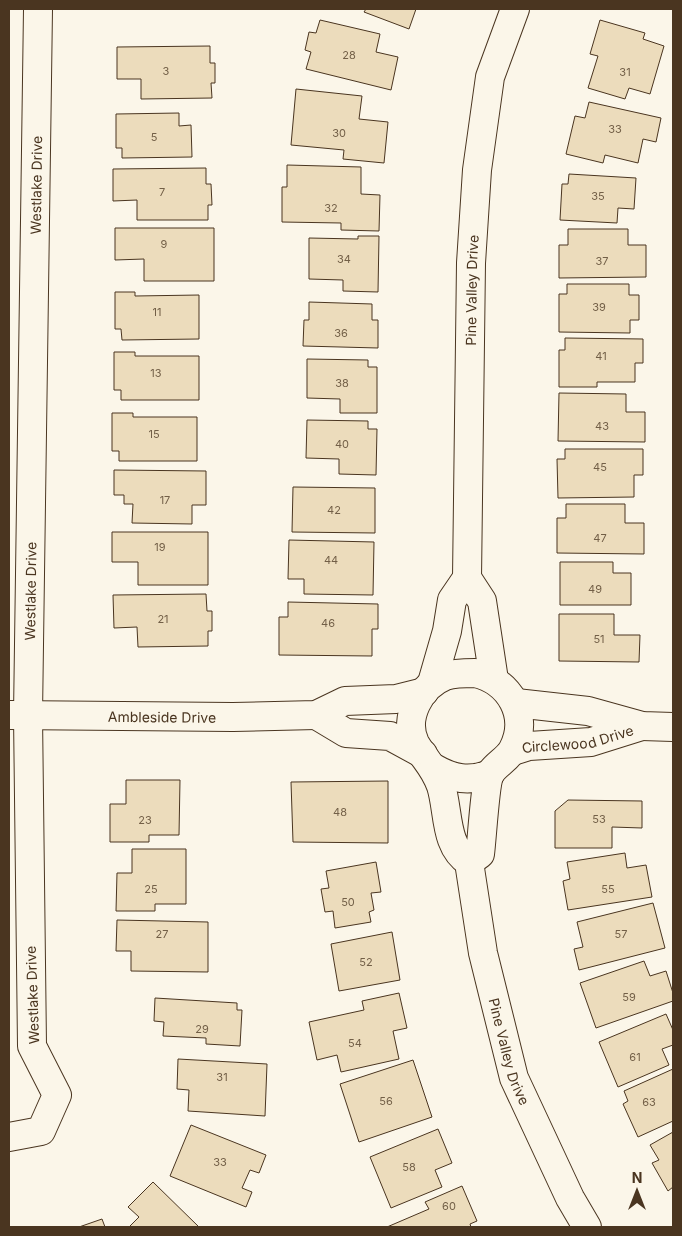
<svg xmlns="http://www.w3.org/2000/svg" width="682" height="1236" font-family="Inter,sans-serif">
  <rect width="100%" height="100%" fill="#fbf6e9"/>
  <g fill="#ecdcbc" stroke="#4a3520">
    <polygon points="366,9 416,9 409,29 364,12"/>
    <polygon points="320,20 380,34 376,52 398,57 391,90 306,69 311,52 305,50 309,32 316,33"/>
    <polygon points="600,20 645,33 643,39 664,46 650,94 629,88 625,99 588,88 598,56 590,54"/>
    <polygon points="210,46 210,63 215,63 215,83 211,83 212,98 141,99 141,79 117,79 117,47"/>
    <polygon points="296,89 362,96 359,119 388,122 384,163 343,159 344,150 291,145"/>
    <polygon points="589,102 661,118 656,142 643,139 638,163 605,155 603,163 566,154 575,116 585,118"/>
    <polygon points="179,113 179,126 191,125 192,157 122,158 122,148 116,148 116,114"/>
    <polygon points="287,165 361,167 361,194 380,195 379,231 341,230 341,223 282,222 282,187 287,187"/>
    <polygon points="206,168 206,184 211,184 212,205 208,205 208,220 137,220 137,200 113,201 113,169"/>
    <polygon points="569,174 636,178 634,209 618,208 617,223 560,220 562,184 568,184"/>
    <polygon points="115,228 214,228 214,281 144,281 144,259 115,260"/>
    <polygon points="568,229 628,229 628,245 646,245 646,277 559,278 559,245 568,245"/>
    <polygon points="358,236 379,236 378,292 343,291 343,280 309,279 309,238 358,239"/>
    <polygon points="567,284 629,284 629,295 639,295 639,320 630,320 630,333 559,332 559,294 567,294"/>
    <polygon points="115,292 135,292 135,296 199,295 199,339 122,340 121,329 115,329"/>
    <polygon points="309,302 372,304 372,320 378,320 378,348 303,346 304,320 309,320"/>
    <polygon points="565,338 643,339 643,363 635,363 635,382 597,382 597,387 559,387 559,350 565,350"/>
    <polygon points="114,352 135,352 135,356 199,356 199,400 121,400 121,390 114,390"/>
    <polygon points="307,359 368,360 368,367 377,367 377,413 340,413 340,399 307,398"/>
    <polygon points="559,393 626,394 626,412 645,412 645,442 558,441"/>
    <polygon points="112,413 133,413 133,417 197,417 197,461 119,461 119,451 112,451"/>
    <polygon points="307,420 368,421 368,429 377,429 376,475 339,474 339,459 306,458"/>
    <polygon points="565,449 643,449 643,475 634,475 634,497 558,498 557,459 565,459"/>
    <polygon points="114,470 206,471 206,505 192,505 192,524 132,523 133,504 124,504 124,495 114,495"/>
    <polygon points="293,487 375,488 375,533 292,532"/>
    <polygon points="566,504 625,504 625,523 644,523 644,554 557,553 557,518 566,518"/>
    <polygon points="112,532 208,532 208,585 138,585 138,562 112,562"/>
    <polygon points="289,540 374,542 373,595 304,594 304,579 288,579"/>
    <polygon points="560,562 613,562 613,573 631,573 631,605 560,605"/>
    <polygon points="206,594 207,611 212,611 212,631 208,631 208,646 138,647 137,627 114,628 113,595"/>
    <polygon points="288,602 378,604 378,629 372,629 372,656 279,655 279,617 288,617"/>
    <polygon points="559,614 614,614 614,635 640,635 639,662 559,661"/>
    <polygon points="126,780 180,780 179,835 149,835 149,842 110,842 110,804 126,804"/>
    <polygon points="388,781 388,843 293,842 291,782"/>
    <polygon points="568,800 642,801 642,828 612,827 612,848 555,848 555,811"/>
    <polygon points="132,849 186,849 186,904 155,904 155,911 116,911 117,873 132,873"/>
    <polygon points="625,853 627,868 646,865 652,897 568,910 563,881 570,879 567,862"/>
    <polygon points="376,862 381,892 371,893 374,910 369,912 371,922 335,928 333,911 325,912 321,889 329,888 326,871"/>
    <polygon points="653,903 665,948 579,970 574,949 583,947 577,922"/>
    <polygon points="117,920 208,922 208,972 131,971 131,951 116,951"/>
    <polygon points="392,932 400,980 339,991 331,944"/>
    <polygon points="644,961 650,976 666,971 673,993 673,1001 596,1028 580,983"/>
    <polygon points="399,993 407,1028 393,1031 399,1059 341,1072 337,1055 317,1060 309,1022 364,1010 362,1001"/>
    <polygon points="155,998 237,1003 237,1010 242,1010 240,1046 206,1044 206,1038 163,1036 164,1022 154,1021"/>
    <polygon points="666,1014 673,1030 673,1045 662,1049 669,1065 618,1087 599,1042"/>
    <polygon points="178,1059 267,1064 265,1116 188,1111 189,1090 177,1089"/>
    <polygon points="413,1060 432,1117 359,1142 340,1084"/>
    <polygon points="673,1069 673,1121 638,1137 623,1104 628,1101 624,1091"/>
    <polygon points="191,1125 266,1155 259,1173 250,1170 242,1188 252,1192 246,1207 170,1176"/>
    <polygon points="438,1129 452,1163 435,1170 442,1187 391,1208 370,1157"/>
    <polygon points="673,1132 673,1187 668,1191 652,1163 659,1160 650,1145"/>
    <polygon points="153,1182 199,1227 129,1227 139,1217 128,1207"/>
    <polygon points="462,1186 477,1221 470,1224 471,1227 387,1227 429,1209 425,1202"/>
    <polygon points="102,1219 105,1227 79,1227"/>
  </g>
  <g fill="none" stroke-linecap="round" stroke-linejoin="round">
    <defs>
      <g id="minor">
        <polyline points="467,578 482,601 494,680"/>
        <path d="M 475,673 C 510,681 530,716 513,749 C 508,759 495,765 490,774 C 485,783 482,839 480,854 L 469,862 C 444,846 449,811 441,786 C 434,766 424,759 415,743 C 403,718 420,686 445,676 C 454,673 465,673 475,673 Z"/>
        <path id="s1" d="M 432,683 L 447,631 L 452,600 L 467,578 L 471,263 L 477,170 L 490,77 L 515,9"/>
        <polyline points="516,703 588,711 642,726 673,727"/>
        <path id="s2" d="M 10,715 L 233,717 L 316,715 L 345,701 L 396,699 L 424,692"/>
        <polyline points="316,715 346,733 390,736 423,754"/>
        <path id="s3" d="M 513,751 L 529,746 L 591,742 L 642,726"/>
        <path d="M 434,768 C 453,779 469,782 490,774"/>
        <path id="s4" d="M 469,862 L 483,953 L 514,1078 L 570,1198 L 587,1227"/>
        <path id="s5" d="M 9,1137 L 41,1131 L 57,1095 L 32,1046 L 28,715 L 38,9"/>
      </g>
    </defs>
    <use href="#minor" stroke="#4a3520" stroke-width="30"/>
    <use href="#minor" stroke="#fbf6e9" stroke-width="28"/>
  </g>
  <g text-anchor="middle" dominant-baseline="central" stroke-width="4" stroke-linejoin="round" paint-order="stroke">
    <g font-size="11" fill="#725f47">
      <text x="349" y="55">28</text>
      <text x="166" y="71">3</text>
      <text x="625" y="72">31</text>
      <text x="615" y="129">33</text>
      <text x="339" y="133">30</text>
      <text x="154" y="137">5</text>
      <text x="162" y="192">7</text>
      <text x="598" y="196">35</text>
      <text x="331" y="208">32</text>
      <text x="164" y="244">9</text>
      <text x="344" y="259">34</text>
      <text x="602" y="261">37</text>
      <text x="599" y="307">39</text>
      <text x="157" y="312">11</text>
      <text x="341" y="333">36</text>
      <text x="601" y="356">41</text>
      <text x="156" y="373">13</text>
      <text x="342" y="383">38</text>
      <text x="602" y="426">43</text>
      <text x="154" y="434">15</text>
      <text x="342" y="444">40</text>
      <text x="600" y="467">45</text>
      <text x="165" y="500">17</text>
      <text x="334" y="510">42</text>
      <text x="600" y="538">47</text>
      <text x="160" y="547">19</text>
      <text x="331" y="560">44</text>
      <text x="595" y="589">49</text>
      <text x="163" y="619">21</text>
      <text x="328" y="623">46</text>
      <text x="599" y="639">51</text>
      <text x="340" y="812">48</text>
      <text x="599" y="819">53</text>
      <text x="145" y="820">23</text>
      <text x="151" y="889">25</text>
      <text x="608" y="889">55</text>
      <text x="348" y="902">50</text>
      <text x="162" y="934">27</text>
      <text x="621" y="934">57</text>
      <text x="366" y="962">52</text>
      <text x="629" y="997">59</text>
      <text x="202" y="1029">29</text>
      <text x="355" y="1043">54</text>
      <text x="635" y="1057">61</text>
      <text x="222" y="1077">31</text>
      <text x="386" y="1101">56</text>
      <text x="649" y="1102">63</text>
      <text x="220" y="1162">33</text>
      <text x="409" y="1167">58</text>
      <text x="449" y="1206">60</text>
    </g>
    <g font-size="14" fill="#4a3520" stroke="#fbf6e9">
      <text stroke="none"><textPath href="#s5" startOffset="988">Westlake Drive</textPath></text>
      <text stroke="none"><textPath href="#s1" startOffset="400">Pine Valley Drive</textPath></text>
      <text stroke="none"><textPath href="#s5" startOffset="582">Westlake Drive</textPath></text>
      <text stroke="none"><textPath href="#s2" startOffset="152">Ambleside Drive</textPath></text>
      <text stroke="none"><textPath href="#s3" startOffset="66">Circlewood Drive</textPath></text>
      <text transform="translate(32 995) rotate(-92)">Westlake Drive</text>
      <text stroke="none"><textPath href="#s4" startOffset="194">Pine Valley Drive</textPath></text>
    </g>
  </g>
  <rect width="682" height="1236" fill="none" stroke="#4a3520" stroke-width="20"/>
  <g transform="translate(637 1191)" stroke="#fbf6e9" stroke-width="4" paint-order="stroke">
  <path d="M0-4L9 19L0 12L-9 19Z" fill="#4a3520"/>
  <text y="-8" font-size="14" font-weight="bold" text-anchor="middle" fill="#4a3520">N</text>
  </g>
</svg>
